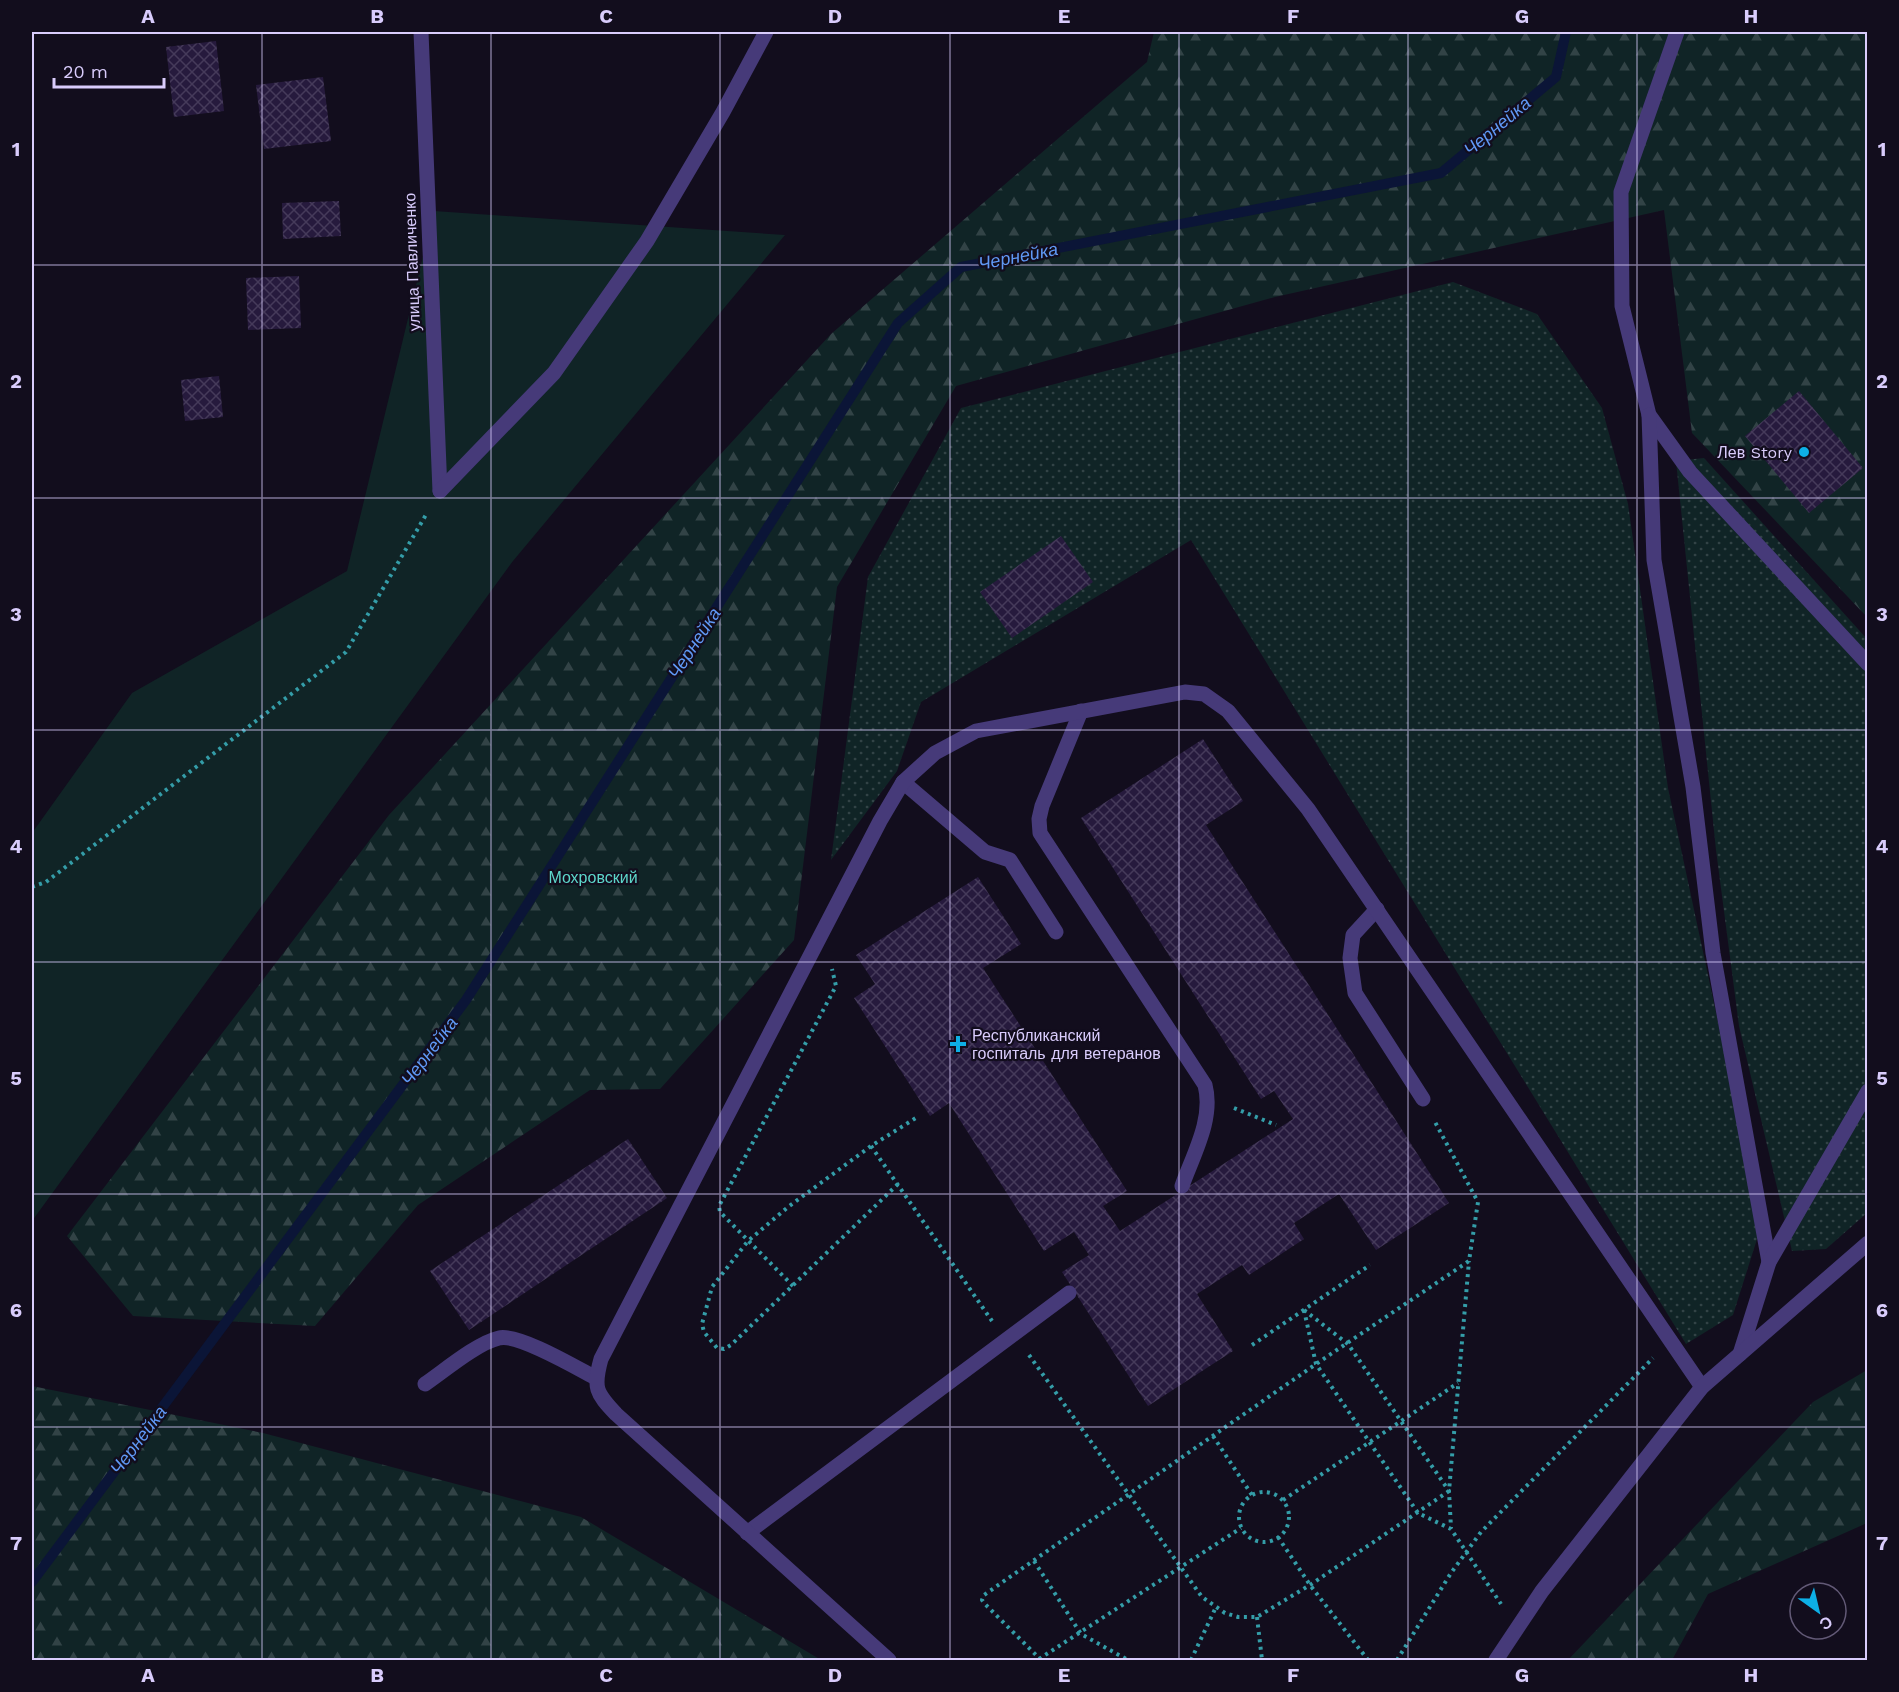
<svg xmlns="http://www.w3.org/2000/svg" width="1899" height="1692" font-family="'Work Sans',sans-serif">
  <defs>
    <pattern id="grass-dots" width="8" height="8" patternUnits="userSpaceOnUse" patternTransform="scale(1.5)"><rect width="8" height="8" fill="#102426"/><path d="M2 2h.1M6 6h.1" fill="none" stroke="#324346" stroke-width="1.8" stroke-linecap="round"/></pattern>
    <pattern id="forest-firs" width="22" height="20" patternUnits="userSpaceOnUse" patternTransform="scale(1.5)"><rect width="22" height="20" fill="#102426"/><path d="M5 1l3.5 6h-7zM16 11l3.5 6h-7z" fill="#324346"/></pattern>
    <pattern id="building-cross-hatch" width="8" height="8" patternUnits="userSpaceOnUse" patternTransform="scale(1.5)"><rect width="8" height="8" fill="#261a3d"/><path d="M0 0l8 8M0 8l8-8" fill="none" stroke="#453a5a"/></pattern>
  </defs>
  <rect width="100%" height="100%" fill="#120d1d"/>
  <g fill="url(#grass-dots)">
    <polygon points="1453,282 1537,314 1602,408 1628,504 1668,788 1727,1064 1758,1236 1733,1315 1686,1344 1191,540 921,702 897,771 831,860 868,577 961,408"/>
    <polygon points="1704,458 1867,639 1867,1213 1826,1249 1792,1251 1739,1026 1716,850 1676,461"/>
  </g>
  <g fill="url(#forest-firs)">
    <polygon points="1154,32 1867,32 1867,617 1692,433 1664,210 1275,297 956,386 837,587 794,940 660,1089 590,1090 418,1205 315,1326 133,1316 67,1236 389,815 831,334 1147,62"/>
    <polygon points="1867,1370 1867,1523 1708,1594 1672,1660 1568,1660 1813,1402"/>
    <polygon points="32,1386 263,1433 581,1517 821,1660 32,1660"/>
  </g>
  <polygon fill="#102426" points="434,211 785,235 513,561 32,1221 32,833 132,693 347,571"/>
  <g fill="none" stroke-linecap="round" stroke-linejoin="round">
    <polyline stroke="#0b1537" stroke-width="10" points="32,1582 466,1000 898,323 961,267 1441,173 1556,77 1566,32"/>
  </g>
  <g fill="url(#building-cross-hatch)">
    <polygon points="216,41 224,111 174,117 166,47"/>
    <polygon points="323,77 331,141 264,149 256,85"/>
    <polygon points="339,201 341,236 283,239 282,203"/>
    <polygon points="299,276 301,328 248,330 246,278"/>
    <polygon points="219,376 223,417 185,421 181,380"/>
    <polygon points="1799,391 1863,468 1809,513 1745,436"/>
    <polygon points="1061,536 1093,582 1012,638 980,592"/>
    <polygon points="1203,739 1243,801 1206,825 1449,1203 1376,1250 1339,1194 1294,1223 1304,1239 1249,1275 1242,1265 1197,1294 1233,1351 1148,1406 1062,1272 1089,1255 1074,1232 1044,1251 949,1103 930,1116 854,998 875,984 856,955 978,877 1021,944 983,968 1127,1191 1103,1206 1120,1231 1293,1119 1274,1091 1261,1099 1081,818"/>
    <polygon points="628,1139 667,1198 469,1330 430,1271"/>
  </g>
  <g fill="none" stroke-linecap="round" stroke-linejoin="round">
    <g stroke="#349da8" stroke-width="4" stroke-dasharray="3 4.5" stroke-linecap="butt">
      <polyline points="32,887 46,882 346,652 427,513"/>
      <polyline points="1234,1108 1276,1125"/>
      <polyline points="871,1146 992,1321"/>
      <polyline points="898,1184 731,1345 724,1349 717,1348 704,1332 702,1324 712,1287 748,1241 788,1207 871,1146 919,1116"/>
      <polyline points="793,1286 720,1212 719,1206 836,986 832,969"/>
      <polyline points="1304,1310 1316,1364 1418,1513 1451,1529 1501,1604"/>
      <polyline points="1304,1310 1348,1344 1449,1491 1451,1528"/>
      <polyline points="1252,1345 1370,1265"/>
      <polyline points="1029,1355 1202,1597 1225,1613 1238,1617 1257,1617 1310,1585 1449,1491 1469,1261"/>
      <polyline points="1213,1436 1252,1495"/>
      <circle cx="1264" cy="1517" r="25"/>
      <polyline points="1283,1500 1458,1383"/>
      <polyline points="1278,1537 1310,1585 1368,1660"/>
      <polyline points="1034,1561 1081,1634 1128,1660"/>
      <polyline points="1257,1617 1262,1660"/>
      <polyline points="1039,1659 1241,1528"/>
      <polyline points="1041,1660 984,1603 982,1600 984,1595 1316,1364 1469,1261 1478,1202 1435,1122"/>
      <polyline points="1191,1660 1216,1607"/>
      <polyline points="1397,1660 1451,1573 1481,1532 1653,1358"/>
    </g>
    <g stroke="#463a79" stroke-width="15">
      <polyline points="421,32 440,491"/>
      <polyline points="1677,32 1621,192 1622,306 1649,415 1690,472 1868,664"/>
      <polyline points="1649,415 1654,560 1693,787 1713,953 1769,1262"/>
      <polyline points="440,491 554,373 647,241 723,112 766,32"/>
      <path d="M 1081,711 L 1042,806 L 1039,819 L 1040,833 L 1205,1085 C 1214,1119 1193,1155 1182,1186"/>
      <polyline points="903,782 985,852 1010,860 1056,932"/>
      <polyline points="1377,909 1353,935 1350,958 1355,993 1423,1099"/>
      <polyline points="1740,1354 1769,1262 1868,1091"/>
      <path d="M 425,1384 C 444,1371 477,1343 499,1338 C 518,1333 577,1368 596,1378"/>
      <polyline points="747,1533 1069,1293"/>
      <path d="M 889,1660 L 616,1414 C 596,1393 593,1388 601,1359 L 880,821 L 903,782 L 935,753 L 976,731 L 1185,692 L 1204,694 L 1228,711 L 1308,809 L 1702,1387"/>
      <polyline points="1496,1660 1542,1591 1702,1387 1868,1243"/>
    </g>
  </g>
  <path fill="none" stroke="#d9ccfc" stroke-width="1.5" stroke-opacity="0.55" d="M 262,32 L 262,1660M 491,32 L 491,1660M 720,32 L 720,1660M 950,32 L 950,1660M 1179,32 L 1179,1660M 1408,32 L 1408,1660M 1637,32 L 1637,1660M 32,265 L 1868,265M 32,498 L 1868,498M 32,730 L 1868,730M 32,962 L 1868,962M 32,1194 L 1868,1194M 32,1427 L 1868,1427"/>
  <g fill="#0dafe6" stroke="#120d1d" stroke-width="2">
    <circle cx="1804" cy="452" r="6"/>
    <path d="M955 1035h6v6h6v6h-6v6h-6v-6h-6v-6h6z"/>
  </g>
  <g text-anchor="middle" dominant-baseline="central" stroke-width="4.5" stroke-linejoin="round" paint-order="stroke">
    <g font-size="16" fill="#d9ccfc" stroke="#120d1d">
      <text transform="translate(412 262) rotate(-92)">улица Павличенко</text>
    </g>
    <g font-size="16" fill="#d9ccfc" stroke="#120d1d" text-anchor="end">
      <text x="1792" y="452">Лев Story</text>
      <text x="972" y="1035" text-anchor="start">Республиканский<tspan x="972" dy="18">госпиталь для ветеранов</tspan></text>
    </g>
    <g font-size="16" fill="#5dd7cb" stroke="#120d1d">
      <text x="593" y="877">Мохровский</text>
    </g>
    <g font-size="18" font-style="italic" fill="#6099f6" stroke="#120d1d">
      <text transform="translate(1497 126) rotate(-40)">Чернейка</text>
      <text transform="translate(1018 256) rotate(-11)">Чернейка</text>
      <text transform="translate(694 643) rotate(-57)">Чернейка</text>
      <text transform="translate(429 1051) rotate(-53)">Чернейка</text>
      <text transform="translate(138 1440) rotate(-53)">Чернейка</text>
    </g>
  </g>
  <rect width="1899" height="1692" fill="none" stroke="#120d1d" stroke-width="66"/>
  <g transform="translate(1818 1611) rotate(146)"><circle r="28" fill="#120d1d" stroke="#625976" stroke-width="1.5"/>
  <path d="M0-4.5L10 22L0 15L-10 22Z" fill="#0dafe6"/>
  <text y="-9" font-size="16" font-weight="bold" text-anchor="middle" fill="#d9ccfc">С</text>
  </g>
  <path d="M54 78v9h110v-9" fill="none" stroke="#d9ccfc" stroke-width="3"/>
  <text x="63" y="78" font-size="18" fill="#d9ccfc" stroke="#120d1d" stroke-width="4.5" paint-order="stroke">20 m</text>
  <rect x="33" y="33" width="1833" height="1626" fill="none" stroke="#d9ccfc" stroke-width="2"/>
  <g font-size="20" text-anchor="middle" font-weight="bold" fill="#d9ccfc">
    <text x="148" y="23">A</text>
    <text x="377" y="23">B</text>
    <text x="606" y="23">C</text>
    <text x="835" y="23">D</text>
    <text x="1064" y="23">E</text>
    <text x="1293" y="23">F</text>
    <text x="1522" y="23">G</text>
    <text x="1751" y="23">H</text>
    <text x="16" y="156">1</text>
    <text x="1882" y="156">1</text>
    <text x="16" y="388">2</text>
    <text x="1882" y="388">2</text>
    <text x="16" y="621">3</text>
    <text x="1882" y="621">3</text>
    <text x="16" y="853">4</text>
    <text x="1882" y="853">4</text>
    <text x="16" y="1085">5</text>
    <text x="1882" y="1085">5</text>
    <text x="16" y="1317">6</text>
    <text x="1882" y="1317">6</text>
    <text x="16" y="1550">7</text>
    <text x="1882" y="1550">7</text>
    <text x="148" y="1682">A</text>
    <text x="377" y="1682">B</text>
    <text x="606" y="1682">C</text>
    <text x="835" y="1682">D</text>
    <text x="1064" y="1682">E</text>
    <text x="1293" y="1682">F</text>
    <text x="1522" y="1682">G</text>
    <text x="1751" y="1682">H</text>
  </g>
</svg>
